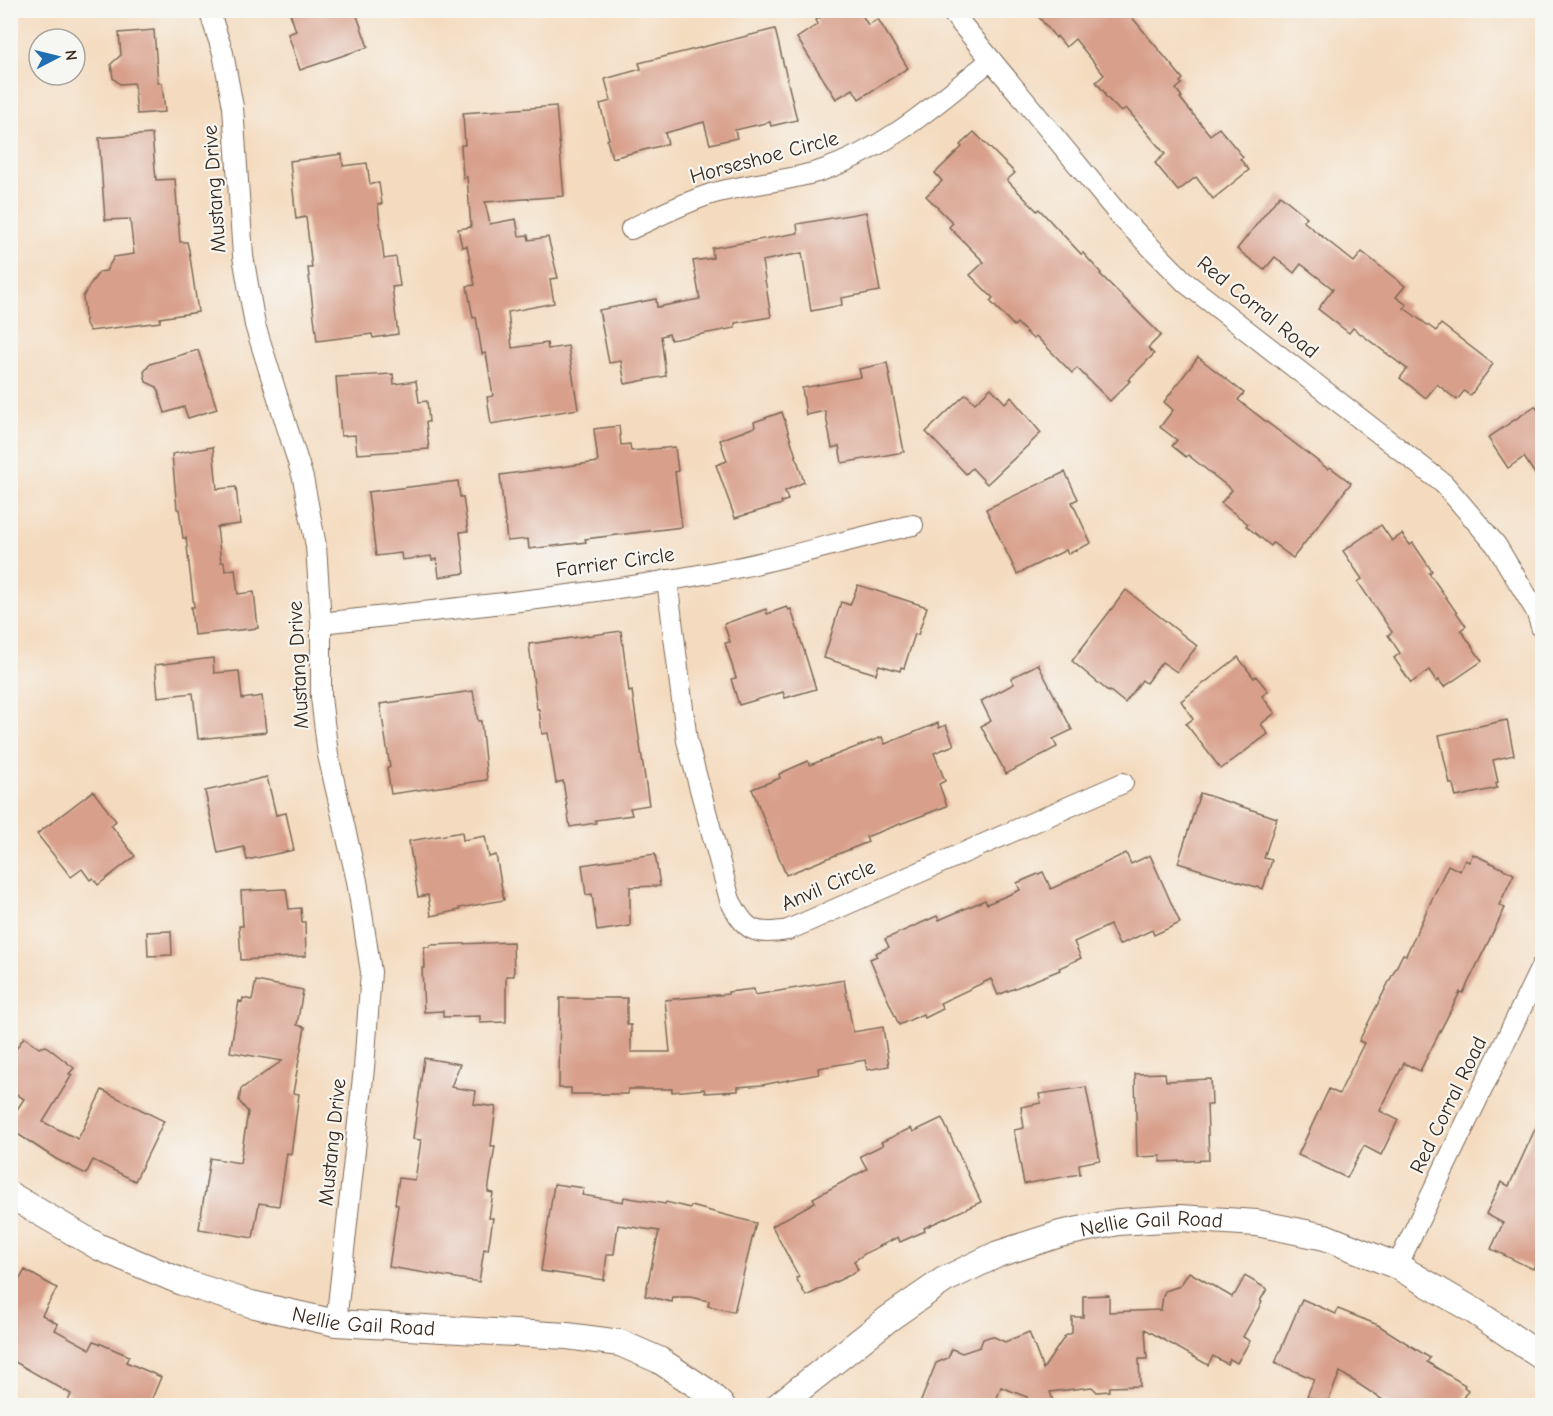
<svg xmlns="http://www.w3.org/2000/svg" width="1553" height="1416" font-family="'Comic Neue',sans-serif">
  <rect width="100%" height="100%" fill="#f6f6f2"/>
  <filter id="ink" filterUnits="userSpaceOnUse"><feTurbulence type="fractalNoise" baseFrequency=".0167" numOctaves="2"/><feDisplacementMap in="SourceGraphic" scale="12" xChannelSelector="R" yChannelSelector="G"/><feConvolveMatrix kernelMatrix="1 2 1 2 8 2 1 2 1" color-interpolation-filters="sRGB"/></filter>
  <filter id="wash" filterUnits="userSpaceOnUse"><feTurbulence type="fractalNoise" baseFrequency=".008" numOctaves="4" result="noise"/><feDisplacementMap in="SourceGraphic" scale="24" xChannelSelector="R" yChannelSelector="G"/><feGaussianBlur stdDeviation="1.35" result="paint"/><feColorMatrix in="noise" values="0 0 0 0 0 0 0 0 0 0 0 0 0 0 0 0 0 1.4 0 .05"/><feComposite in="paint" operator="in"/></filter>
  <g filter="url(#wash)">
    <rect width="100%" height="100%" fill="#f4dbbf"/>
    <g id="blocks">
      <g fill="#d89f8a">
        <polygon points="289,10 355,10 368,47 300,70 288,34 296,31"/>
        <polygon points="832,10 859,10 868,25 878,19 908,68 859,99 853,89 836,99 797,38 818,24 816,20"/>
        <polygon points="1033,10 1126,10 1183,79 1180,82 1182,84 1176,89 1182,97 1180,98 1210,135 1219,128 1243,157 1240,159 1249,170 1213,199 1196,177 1178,191 1155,163 1165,154 1126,108 1121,112 1105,96 1105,93 1096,82 1104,75 1075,39 1066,47 1057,36 1056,38"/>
        <polygon points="775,29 797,120 771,126 770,122 735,130 737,138 710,144 704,122 665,133 668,144 612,158 607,140 609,139 600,104 611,101 605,79 641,69 639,63"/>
        <polygon points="154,30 158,83 162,83 165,112 137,114 134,83 120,84 113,78 111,64 121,55 119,33"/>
        <polygon points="556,106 564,196 485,202 490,224 516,219 519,236 528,235 529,240 548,237 558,278 550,279 554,303 508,312 512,348 547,343 548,349 568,346 578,409 491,424 487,397 493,396 486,353 482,354 476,317 473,318 467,286 475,285 467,246 462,247 458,229 471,227 467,177 463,178 461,145 465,145 463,113"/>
        <polygon points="974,132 1015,173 1007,180 1037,211 1039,209 1081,254 1083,253 1101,273 1100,274 1161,335 1148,348 1154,354 1128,380 1130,381 1110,401 1077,368 1072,373 1036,336 1033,339 1017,323 1014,326 990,301 993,298 970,275 984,262 949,227 953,223 926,196 942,181 935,173 962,147 960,145"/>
        <polygon points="152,134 156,180 175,179 180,242 187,242 189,250 198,312 160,318 160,322 90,331 86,324 83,297 89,286 99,272 106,271 114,257 134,254 130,219 105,220 99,138"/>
        <polygon points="342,154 343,166 367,163 370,184 379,183 382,204 378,204 384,259 396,257 400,286 392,287 398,334 373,338 372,334 317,341 308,268 312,268 306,217 296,219 290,161"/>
        <polygon points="1280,195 1307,217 1303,221 1354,262 1362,252 1405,286 1396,297 1407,305 1404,308 1436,331 1441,324 1493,364 1470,396 1464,391 1457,400 1437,384 1426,398 1400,378 1407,369 1353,328 1349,333 1318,309 1333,289 1301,264 1294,273 1275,257 1264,270 1237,249"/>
        <polygon points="866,212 880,291 841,298 842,305 811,311 802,253 762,261 771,317 735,323 735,328 671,340 669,334 661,336 666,376 625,384 621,361 609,363 599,310 656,299 657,307 700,299 693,261 713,258 712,248 798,233 797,224"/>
        <polygon points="198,350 217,409 188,418 184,407 165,413 157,387 146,382 144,372 150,364"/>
        <polygon points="1198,357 1244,393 1238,400 1328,469 1330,467 1351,483 1293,558 1273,543 1271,546 1246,526 1248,524 1221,503 1232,490 1188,455 1186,457 1172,446 1177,440 1160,427 1173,410 1164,402"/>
        <polygon points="887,363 904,452 842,463 839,446 832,448 825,411 806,415 802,388 861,377 859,369"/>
        <polygon points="393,374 394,384 416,381 419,402 427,401 429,422 426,422 429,449 357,454 355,435 341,436 336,377"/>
        <polygon points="991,388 1005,403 1011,397 1041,433 987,484 972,468 966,474 926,432 966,394 975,403"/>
        <polygon points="1535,406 1542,416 1542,485 1524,457 1508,468 1488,438"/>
        <polygon points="782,412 804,482 785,491 788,500 781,502 782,504 735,518 716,465 727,461 720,440 755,427 754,422"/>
        <polygon points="619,426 621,445 630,444 631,451 675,447 678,471 675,472 682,527 585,539 586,542 529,549 528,539 507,541 500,475 598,462 594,429"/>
        <polygon points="213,447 217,489 236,487 240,524 217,527 221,562 224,562 225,571 235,569 238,594 254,592 258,628 194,635 191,607 194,607 186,538 183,538 179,509 177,509 172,454"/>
        <polygon points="1065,472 1078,499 1072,502 1091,543 1068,554 1066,550 1017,574 986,509"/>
        <polygon points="458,481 460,497 463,497 468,531 460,532 465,573 439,577 437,559 432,560 431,556 402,560 401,553 376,556 368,492"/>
        <polygon points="1381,525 1392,541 1402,534 1410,545 1413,543 1432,571 1429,573 1466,626 1461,630 1482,661 1444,687 1439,680 1437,682 1429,670 1411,683 1394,658 1400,653 1388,635 1392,632 1358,582 1362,579 1343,551"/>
        <polygon points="858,585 927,607 918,635 915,634 904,668 901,667 900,671 879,665 876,674 824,658 841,602 850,605"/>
        <polygon points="1126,590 1197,646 1177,672 1162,662 1146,683 1142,680 1125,703 1110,691 1109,692 1072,661"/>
        <polygon points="787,607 789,610 791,609 816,689 785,698 783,692 739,705 731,679 736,678 725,643 730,642 724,624 766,609 767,614"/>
        <polygon points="621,631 629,692 632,691 649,805 630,808 632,815 595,820 596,823 570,827 563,781 556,783 548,733 542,734 539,709 537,709 529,644"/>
        <polygon points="1238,657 1254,678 1256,676 1268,691 1262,696 1275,713 1261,724 1268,734 1221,769 1186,724 1193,719 1181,701"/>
        <polygon points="213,658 214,673 239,671 242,699 262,696 266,732 198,739 193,693 158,697 155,665"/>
        <polygon points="1038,664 1072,730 1053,739 1057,747 1006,774 981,726 991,721 981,701 1014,684 1011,678"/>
        <polygon points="473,691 478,721 481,721 487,780 391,794 387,768 390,767 380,704"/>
        <polygon points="1507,720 1514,755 1493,760 1498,782 1496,783 1497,788 1456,797 1453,784 1450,784 1439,735"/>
        <polygon points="938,723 939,728 946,725 954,745 934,753 945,781 939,784 947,806 866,837 868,842 786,875 752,789 780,778 779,774 808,761 810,765 882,737 885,744"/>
        <polygon points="267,777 276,815 286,813 294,850 247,860 244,847 218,853 205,791"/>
        <polygon points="93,791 116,821 111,825 135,856 98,885 93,878 90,880 82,869 71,877 37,834"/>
        <polygon points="1200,793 1277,818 1264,858 1272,860 1263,889 1178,863"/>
        <polygon points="462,832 463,840 485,836 489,857 496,855 504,900 459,908 460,910 431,916 428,895 418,897 409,841"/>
        <polygon points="1126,853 1131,864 1150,855 1180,923 1154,935 1152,930 1119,945 1110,925 1074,942 1081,958 1059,968 1060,970 998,995 991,979 940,1003 943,1009 925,1018 923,1014 899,1025 870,959 877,956 876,953 889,947 885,939 937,916 939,920 985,900 987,904 1020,890 1017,883 1043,872 1051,889"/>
        <polygon points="655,854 660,886 630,887 630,926 597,931 592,894 586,895 582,865"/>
        <polygon points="1473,854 1514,874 1499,905 1505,908 1463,993 1460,992 1420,1071 1404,1063 1380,1111 1398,1120 1381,1155 1364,1146 1347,1178 1298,1155 1329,1089 1339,1094 1364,1043 1359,1041 1403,954 1406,955 1448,865 1460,871 1465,860 1469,862"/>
        <polygon points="286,889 289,909 301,908 302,922 305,922 306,956 241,960 239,926 243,926 241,891"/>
        <polygon points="171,931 172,955 148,956 147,932"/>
        <polygon points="513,942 514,976 506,976 506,1022 480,1023 480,1016 443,1017 443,1011 424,1012 422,968 425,968 424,947 430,947 430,945"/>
        <polygon points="844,980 853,1032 883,1027 889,1066 867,1070 865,1060 818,1068 819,1074 762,1085 738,1087 738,1091 705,1093 704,1089 672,1092 672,1089 628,1089 628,1094 571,1094 571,1088 559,1088 560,998 627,998 627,1025 631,1025 631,1052 670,1052 665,1000 728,994 728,992 754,989 755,995"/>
        <polygon points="256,981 303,990 297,1025 305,1027 293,1093 299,1094 294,1132 291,1154 287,1153 279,1206 259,1203 253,1238 199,1229 210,1158 240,1163 248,1112 239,1101 241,1089 282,1061 230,1052 239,1001 242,1002 243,998 252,1000"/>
        <polygon points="24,1037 39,1048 46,1046 74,1068 69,1074 72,1075 43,1122 78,1139 102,1090 164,1121 135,1181 93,1160 86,1174 56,1159 10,1129 10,1120 24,1099 10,1090 10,1058"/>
        <polygon points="424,1058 460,1064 451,1087 476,1091 474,1104 496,1107 491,1146 495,1146 488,1192 493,1193 489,1218 493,1218 488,1250 484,1249 479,1282 389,1267 398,1205 395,1204 399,1178 415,1180 421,1140 413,1139"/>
        <polygon points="1165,1073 1166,1081 1211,1079 1212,1105 1207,1105 1209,1160 1160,1162 1161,1156 1137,1157 1135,1074"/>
        <polygon points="1086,1087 1100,1160 1079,1164 1080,1174 1024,1184 1014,1130 1024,1128 1021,1107 1041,1103 1039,1094"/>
        <polygon points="1542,1114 1542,1249 1533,1269 1491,1249 1503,1223 1486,1214 1501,1182 1509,1186"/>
        <polygon points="942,1118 981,1202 924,1228 925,1231 900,1242 898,1237 866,1253 854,1261 858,1270 852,1274 806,1296 796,1278 799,1277 772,1226 815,1202 813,1198 867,1169 860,1156 883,1145 881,1142 911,1128 913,1132"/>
        <polygon points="554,1184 584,1188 582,1195 623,1202 624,1197 665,1204 666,1202 690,1208 691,1206 756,1223 734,1312 708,1306 709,1301 690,1297 673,1297 672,1302 645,1296 659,1231 618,1225 614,1254 607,1254 604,1280 541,1271"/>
        <polygon points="25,1270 57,1288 42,1315 58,1324 55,1330 90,1349 94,1341 129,1356 126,1362 161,1377 149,1406 66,1406 71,1394 10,1359 10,1296"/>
        <polygon points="1189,1272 1232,1297 1234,1294 1235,1294 1245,1276 1267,1289 1260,1301 1262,1302 1243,1337 1250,1341 1237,1363 1230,1359 1227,1364 1213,1356 1208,1365 1145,1329 1147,1359 1139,1359 1140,1386 1110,1387 1109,1391 1097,1392 1092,1387 1050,1392 1055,1406 1030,1406 1027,1397 1001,1387 997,1398 979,1406 919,1406 936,1363 948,1358 952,1349 962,1353 980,1347 983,1339 992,1336 1005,1342 1029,1332 1043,1369 1065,1336 1072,1333 1072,1317 1083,1317 1083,1296 1109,1295 1109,1312 1161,1310 1163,1296 1165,1291 1180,1286"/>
        <polygon points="1302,1299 1336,1314 1338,1309 1378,1325 1430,1358 1427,1362 1465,1385 1464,1387 1468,1390 1458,1406 1392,1406 1340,1372 1327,1404 1307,1396 1314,1379 1275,1363"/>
      </g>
    </g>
  </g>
  <g filter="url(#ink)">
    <use href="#blocks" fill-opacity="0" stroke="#7c6856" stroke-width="1.5"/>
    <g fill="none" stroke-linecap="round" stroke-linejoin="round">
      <defs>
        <g id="minor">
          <polyline points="209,10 223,53 233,107 243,256 255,325 303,478 316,546 321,623 321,697 328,755 357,881 371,972 364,1068 336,1323"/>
          <polyline points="950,10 1120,216 1186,283 1444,484 1496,545 1536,611 1542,629"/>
          <path d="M 631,229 C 658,216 683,203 711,194 C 748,183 787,182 823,170 C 888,148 938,102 991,60"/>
          <path d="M 667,580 L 687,741 L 730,900 C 745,930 753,936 788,930 L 1123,783"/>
          <path d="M 321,623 C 458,608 600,595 736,568 C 795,556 854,538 913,525"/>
          <polyline points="1397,1266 1542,965"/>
        </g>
        <g id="tertiary">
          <path id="s1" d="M 10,1195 L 99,1247 L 182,1282 L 251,1304 L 336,1323 L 567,1336 L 620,1343 L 659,1360 L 706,1391 L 722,1406"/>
          <path id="s2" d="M 778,1406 L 888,1319 L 944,1280 L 998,1254 L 1060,1234 L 1118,1222 L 1180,1218 L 1257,1223 L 1325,1237 L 1397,1266 L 1474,1311 L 1542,1357"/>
        </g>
      </defs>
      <use href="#minor" stroke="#7c6856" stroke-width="22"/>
      <use href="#tertiary" stroke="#7c6856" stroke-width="28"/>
      <use href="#minor" stroke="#fff" stroke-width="20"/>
      <use href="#tertiary" stroke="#fff" stroke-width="26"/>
    </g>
  </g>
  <g text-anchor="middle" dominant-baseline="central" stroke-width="4.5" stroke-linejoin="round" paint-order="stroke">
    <g font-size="21" fill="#3b2a1e" stroke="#f6f6f2">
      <text transform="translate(764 157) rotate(-15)">Horseshoe Circle</text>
      <text transform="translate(214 189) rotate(-94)">Mustang Drive</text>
      <text transform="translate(1258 307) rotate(39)">Red Corral Road</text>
      <text transform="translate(615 562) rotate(-8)">Farrier Circle</text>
      <text transform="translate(298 665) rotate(-93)">Mustang Drive</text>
      <text transform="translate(828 885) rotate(-23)">Anvil Circle</text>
      <text transform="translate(1448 1105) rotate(-64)">Red Corral Road</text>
      <text transform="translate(332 1142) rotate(-84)">Mustang Drive</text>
      <text stroke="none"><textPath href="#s2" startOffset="426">Nellie Gail Road</textPath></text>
      <text stroke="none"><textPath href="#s1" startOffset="380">Nellie Gail Road</textPath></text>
    </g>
  </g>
  <rect width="1553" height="1416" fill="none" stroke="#f6f6f2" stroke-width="36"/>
  <g transform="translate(57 57) rotate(83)"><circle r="28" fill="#f6f6f2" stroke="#aba49d" stroke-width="1.5"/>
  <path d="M0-4.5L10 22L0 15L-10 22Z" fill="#1f6fb2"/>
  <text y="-9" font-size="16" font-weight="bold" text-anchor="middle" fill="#3b2a1e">N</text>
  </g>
</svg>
